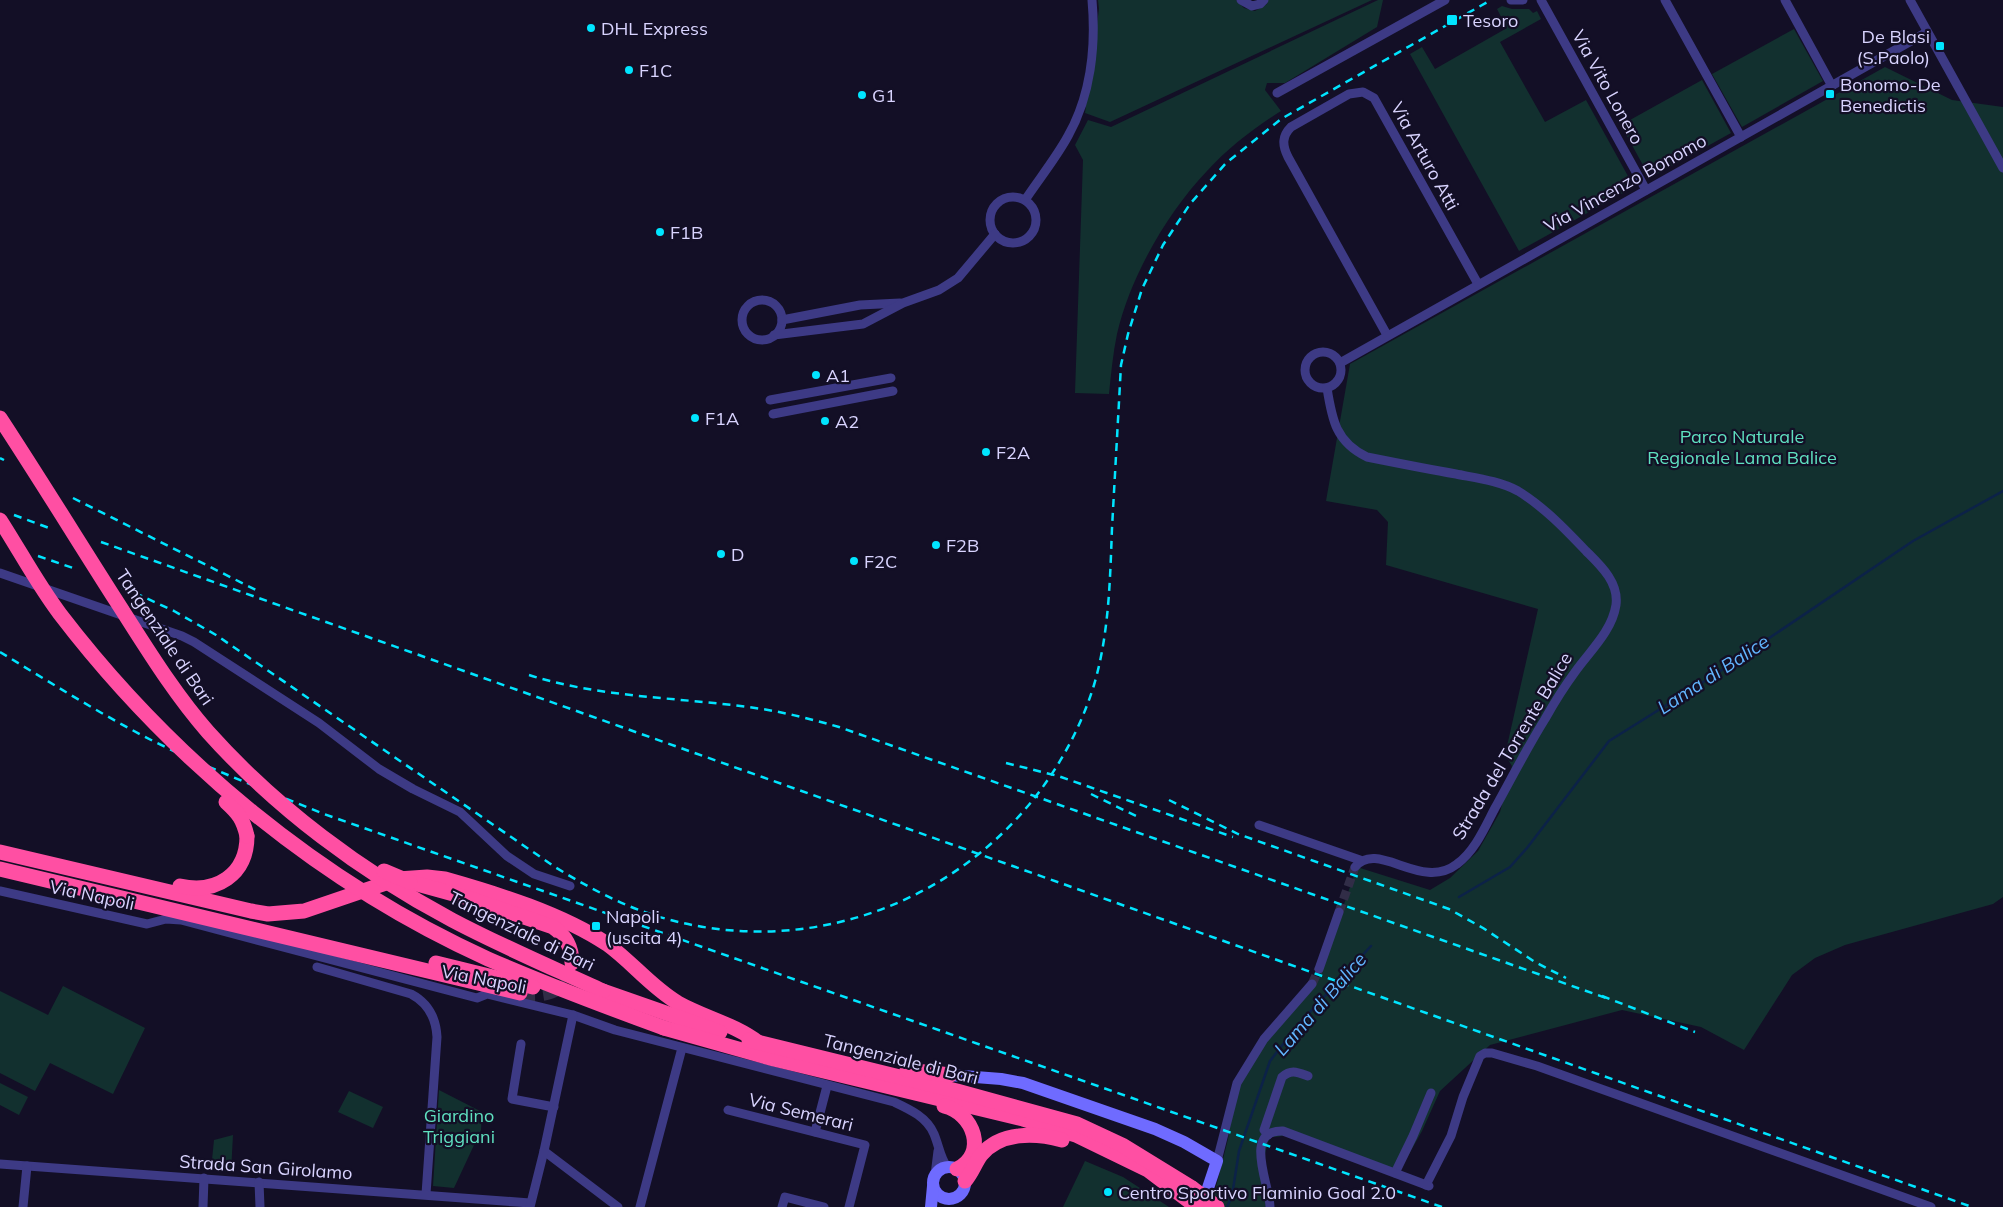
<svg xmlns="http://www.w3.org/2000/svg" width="2003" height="1207" font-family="Mulish,sans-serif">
  <rect width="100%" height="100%" fill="#130f26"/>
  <g fill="#12302f">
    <polygon points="1098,0 1236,0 1244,8 1255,11 1267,4 1268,0 1372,0 1110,122 1085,113 1099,9"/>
    <path d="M 1378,0 L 1383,0 L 1377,27 L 1285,83 L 1267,83 L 1265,90 L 1281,111 C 1254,128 1228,148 1207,171 C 1167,213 1130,277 1117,334 C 1113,353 1111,374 1109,394 L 1075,393 L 1083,160 L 1075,145 L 1088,120 L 1111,127 Z"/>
    <polygon points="1502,6 1512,9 1529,9 1533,13 1537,11 1541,19 1500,42 1545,122 1586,100 1634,187 1519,251 1410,54 1422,47 1435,69 1507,28 1497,9"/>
    <polygon points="1794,29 1823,81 1742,127 1712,74"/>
    <polygon points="1885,67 1952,100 2003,107 2003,897 1993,904 1845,945 1815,958 1792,975 1744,1050 1701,1027 1622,1010 1490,1045 1440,1091 1422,1131 1398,1174 1289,1135 1275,1137 1270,1135 1264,1158 1272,1200 1265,1207 1211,1207 1228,1139 1235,1095 1252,1058 1289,1006 1318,979 1322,969 1332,930 1343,907 1357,867 1430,890 1450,878 1478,851 1500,812 1512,766 1505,755 1538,609 1386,565 1388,522 1377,510 1326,501 1350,364"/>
    <polygon points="1702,80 1731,133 1650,178 1621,125"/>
    <polygon points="63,986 145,1028 113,1094 50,1063 35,1091 0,1073 0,991 48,1015"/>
    <polygon points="0,1083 28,1097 19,1115 0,1105"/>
    <polygon points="439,1090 482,1112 481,1130 454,1188 433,1186"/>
    <polygon points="349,1091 383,1107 373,1128 338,1112"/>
    <polygon points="233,1135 231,1172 211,1170 214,1140"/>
    <polygon points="1085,1161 1123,1177 1169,1207 1063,1207"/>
  </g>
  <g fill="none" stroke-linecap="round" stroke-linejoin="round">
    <g stroke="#0c2248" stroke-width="2.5">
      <polyline points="1459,897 1510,867 1527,848 1609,741 1713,676 1913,541 2003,491"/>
      <polyline points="1227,1207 1232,1196 1239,1151 1270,1061 1298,1025 1371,946"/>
    </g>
    <g stroke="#312d47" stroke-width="9" stroke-dasharray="9 4.5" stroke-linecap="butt">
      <polyline points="1339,912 1355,867"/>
      <polyline points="1312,984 1319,969"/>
    </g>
    <path stroke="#312d47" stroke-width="15" stroke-dasharray="15 8" stroke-linecap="butt" d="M 520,993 C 537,995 552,995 565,982"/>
    <g stroke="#3d3a85" stroke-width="9">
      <polyline points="1241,0 1252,6 1260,4 1264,0"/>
      <polyline points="1511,0 1523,0"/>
      <polyline points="1541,0 1646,190"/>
      <polyline points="1665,0 1741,137"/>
      <polyline points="1785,0 1832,86"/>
      <polyline points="1910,0 2003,168"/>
      <polyline points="1277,93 1445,0"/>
      <circle cx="1013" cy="220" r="23"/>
      <path d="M 1025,200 C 1039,179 1056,158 1068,136 C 1091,95 1096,45 1092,0"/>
      <circle cx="762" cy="320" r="20"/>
      <polyline points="782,320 860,305 900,303"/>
      <polyline points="774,335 863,324 903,303 939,290 958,278 995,234"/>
      <path d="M 1387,335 L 1288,157 C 1282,145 1282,136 1291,127 L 1349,94 L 1363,92 L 1374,98 L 1478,284"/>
      <circle cx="1323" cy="370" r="18"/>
      <polyline points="1340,363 1927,32"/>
      <path d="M 1327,388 C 1332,420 1336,442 1367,457 C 1397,463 1427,469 1456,474 C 1476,478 1500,481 1518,491 C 1544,507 1565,529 1586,551 C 1600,565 1619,582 1616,605 C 1612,631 1590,651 1575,672 C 1564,687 1554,703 1545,719 C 1527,748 1511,779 1495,808 C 1485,827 1475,851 1457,864 C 1421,892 1378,839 1355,867"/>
      <polyline points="770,400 891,378"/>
      <polyline points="773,414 893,391"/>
      <polyline points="0,573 182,636 194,642 319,723 379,769 413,789 460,812 507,856 534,874 570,886"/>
      <polyline points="1259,825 1360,860"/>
      <path d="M 0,891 L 147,924 L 166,919 L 181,920 L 477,998 L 487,994 L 573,1015 L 615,1030 L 894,1102 C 909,1109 927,1117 934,1134 C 939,1146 940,1157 947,1167"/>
      <path d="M 317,967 L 411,994 C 428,1003 436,1018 437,1037 L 426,1194"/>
      <polyline points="1319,969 1339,912"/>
      <polyline points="521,1044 512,1099 554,1107"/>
      <polyline points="728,1110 865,1145 849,1207"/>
      <polyline points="815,1132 827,1086"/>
      <path d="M 1268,1135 L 1264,1130 L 1282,1077 C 1291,1069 1297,1072 1308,1076"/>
      <polyline points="544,1151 618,1207"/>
      <polyline points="1217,1161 1237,1083 1264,1039 1312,984"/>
      <polyline points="0,1164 530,1203"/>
      <polyline points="1395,1173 1413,1136 1431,1093"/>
      <polyline points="935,1175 938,1151"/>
      <polyline points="259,1182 260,1207"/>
      <polyline points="1426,1185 1451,1136 1463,1097 1480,1056 1485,1053 1492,1053 1537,1066 1931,1207"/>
      <polyline points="23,1207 27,1166"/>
      <polyline points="203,1207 204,1178"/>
      <polyline points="530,1207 544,1151 573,1015"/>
      <polyline points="640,1207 682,1048"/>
      <polyline points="782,1207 785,1197 824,1207"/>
      <path d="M 1270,1207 C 1270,1185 1242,1130 1283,1131 L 1429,1186"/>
    </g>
    <g stroke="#6f6bff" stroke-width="12">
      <polyline points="950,1075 1001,1079 1023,1083 1155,1129 1184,1142 1217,1161 1202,1206"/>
      <circle cx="949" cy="1183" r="16"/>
      <polyline points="931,1207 933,1186"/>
    </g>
    <g stroke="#ff4fa3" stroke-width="15">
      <path d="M 0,852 L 251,911 L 268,914 L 304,911 L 398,879 L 427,877 L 445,879 C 498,894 562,914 607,944 C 632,962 651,987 678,1003 C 705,1018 734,1024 759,1043"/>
      <polyline points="0,869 520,993"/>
      <path d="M 410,882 L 468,898 L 553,927 C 566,936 572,947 572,963"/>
      <path d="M 180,886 C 216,894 247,875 247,836"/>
      <polyline points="603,991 720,1032"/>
      <polyline points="664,1028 774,1059 1023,1119 1076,1135 1148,1170 1197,1207"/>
      <polyline points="749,1040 957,1091 1077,1124 1122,1145 1192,1188"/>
      <polyline points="907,1070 950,1075"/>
      <path d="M 944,1106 C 974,1113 988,1154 957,1169"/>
      <path d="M 965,1181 C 972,1173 975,1163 981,1155 C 1001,1131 1036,1133 1062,1140"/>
    </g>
    <g stroke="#00e5ff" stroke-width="2.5" stroke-dasharray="8 6" stroke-linecap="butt">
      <polyline points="0,458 4,460"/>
      <polyline points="73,498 256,590"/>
      <polyline points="14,515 49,528"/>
      <polyline points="101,542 1972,1207"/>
      <polyline points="38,556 76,569"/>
      <path d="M 122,587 L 174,611 L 216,635 L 555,867 C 591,889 626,908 667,919 C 848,969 1038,865 1094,685 C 1109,634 1110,581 1112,528 C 1115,474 1118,420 1121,365 L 1128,334 L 1142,289 L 1163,245 L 1190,204 L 1226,163 L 1281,119 L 1491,0"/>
      <path d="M 0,652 C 51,683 102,715 155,742 C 210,769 267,791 324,814 L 1442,1207"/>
      <path d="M 529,675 C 605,699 684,697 762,709 C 788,713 814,720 839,727 L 1606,998"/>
      <polyline points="1006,763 1058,776 1233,837"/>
      <polyline points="1091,794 1136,816"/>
      <polyline points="1169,800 1238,834 1449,909 1483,928 1535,962 1566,978"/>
      <polyline points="1602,996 1695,1032"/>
    </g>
    <g stroke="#ff4fa3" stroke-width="15">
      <path d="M 0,418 C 40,479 78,541 117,602 C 146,647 173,692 208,732 C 276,808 362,872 452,920 C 501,946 553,968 603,991"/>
      <path d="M 0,520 C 20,551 38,585 60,614 C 171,759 320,883 488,959 C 545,984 604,1006 664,1028"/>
      <path d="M 226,802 C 239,814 243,819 247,836"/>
      <polyline points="384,871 410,882"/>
      <polyline points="436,963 533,987"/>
      <polyline points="1192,1188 1217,1207"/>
    </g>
  </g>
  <g fill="#00e5ff" stroke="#130f26" stroke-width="2">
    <rect x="1446" y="14" width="12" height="12" rx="2.5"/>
    <circle cx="591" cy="28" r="5"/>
    <rect x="1935" y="41" width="10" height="10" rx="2.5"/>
    <circle cx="629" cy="70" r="5"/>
    <rect x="1825" y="89" width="10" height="10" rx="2.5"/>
    <circle cx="862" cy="95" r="5"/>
    <circle cx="660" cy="232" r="5"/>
    <circle cx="816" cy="375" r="5"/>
    <circle cx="695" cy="418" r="5"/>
    <circle cx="825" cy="421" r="5"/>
    <circle cx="986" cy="452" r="5"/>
    <circle cx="936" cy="545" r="5"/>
    <circle cx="721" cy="554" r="5"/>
    <circle cx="854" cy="561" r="5"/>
    <rect x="591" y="921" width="10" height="10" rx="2.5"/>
    <circle cx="1108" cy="1192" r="5"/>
  </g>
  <g text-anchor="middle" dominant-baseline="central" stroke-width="4.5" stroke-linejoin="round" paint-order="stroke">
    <g font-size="18" fill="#d9d4ff" stroke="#130f26" text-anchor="start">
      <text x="1463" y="20">Tesoro</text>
      <text x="601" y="28">DHL Express</text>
      <text x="1930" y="36" text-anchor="end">De Blasi<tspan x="1930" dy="21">(S.Paolo)</tspan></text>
      <text x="639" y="70">F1C</text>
      <text x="1840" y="84">Bonomo-De<tspan x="1840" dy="21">Benedictis</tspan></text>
      <text x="872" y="95">G1</text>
      <text x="670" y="232">F1B</text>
      <text x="826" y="375">A1</text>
      <text x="705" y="418">F1A</text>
      <text x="835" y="421">A2</text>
      <text x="996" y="452">F2A</text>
      <text x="946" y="545">F2B</text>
      <text x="731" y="554">D</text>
      <text x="864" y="561">F2C</text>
      <text x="606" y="916">Napoli<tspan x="606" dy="21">(uscita 4)</tspan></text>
      <text x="1118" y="1192">Centro Sportivo Flaminio Goal 2.0</text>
    </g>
    <g font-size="18" fill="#d9d4ff" stroke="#130f26">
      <text transform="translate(1608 87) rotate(61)">Via Vito Lonero</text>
      <text transform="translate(1425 156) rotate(61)">Via Arturo Atti</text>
      <text transform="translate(1625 183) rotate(-29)">Via Vincenzo Bonomo</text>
      <text transform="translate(165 637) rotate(56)">Tangenziale di Bari</text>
      <text transform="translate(1512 746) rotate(-59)">Strada del Torrente Balice</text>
      <text transform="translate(92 895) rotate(12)">Via Napoli</text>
      <text transform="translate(522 931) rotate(26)">Tangenziale di Bari</text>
      <text transform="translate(484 979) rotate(11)">Via Napoli</text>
      <text transform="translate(901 1059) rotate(14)">Tangenziale di Bari</text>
      <text transform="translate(801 1112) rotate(14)">Via Semerari</text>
      <text transform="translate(266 1167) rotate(4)">Strada San Girolamo</text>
    </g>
    <g font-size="18" fill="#5fe0c0" stroke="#130f26">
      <text x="1742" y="436">Parco Naturale<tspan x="1742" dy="21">Regionale Lama Balice</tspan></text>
      <text x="459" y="1115">Giardino<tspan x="459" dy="21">Triggiani</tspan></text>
    </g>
    <g font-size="19" font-style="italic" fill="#62b6ff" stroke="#130f26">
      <text transform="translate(1713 674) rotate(-33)">Lama di Balice</text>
      <text transform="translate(1320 1004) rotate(-49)">Lama di Balice</text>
    </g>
  </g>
</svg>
